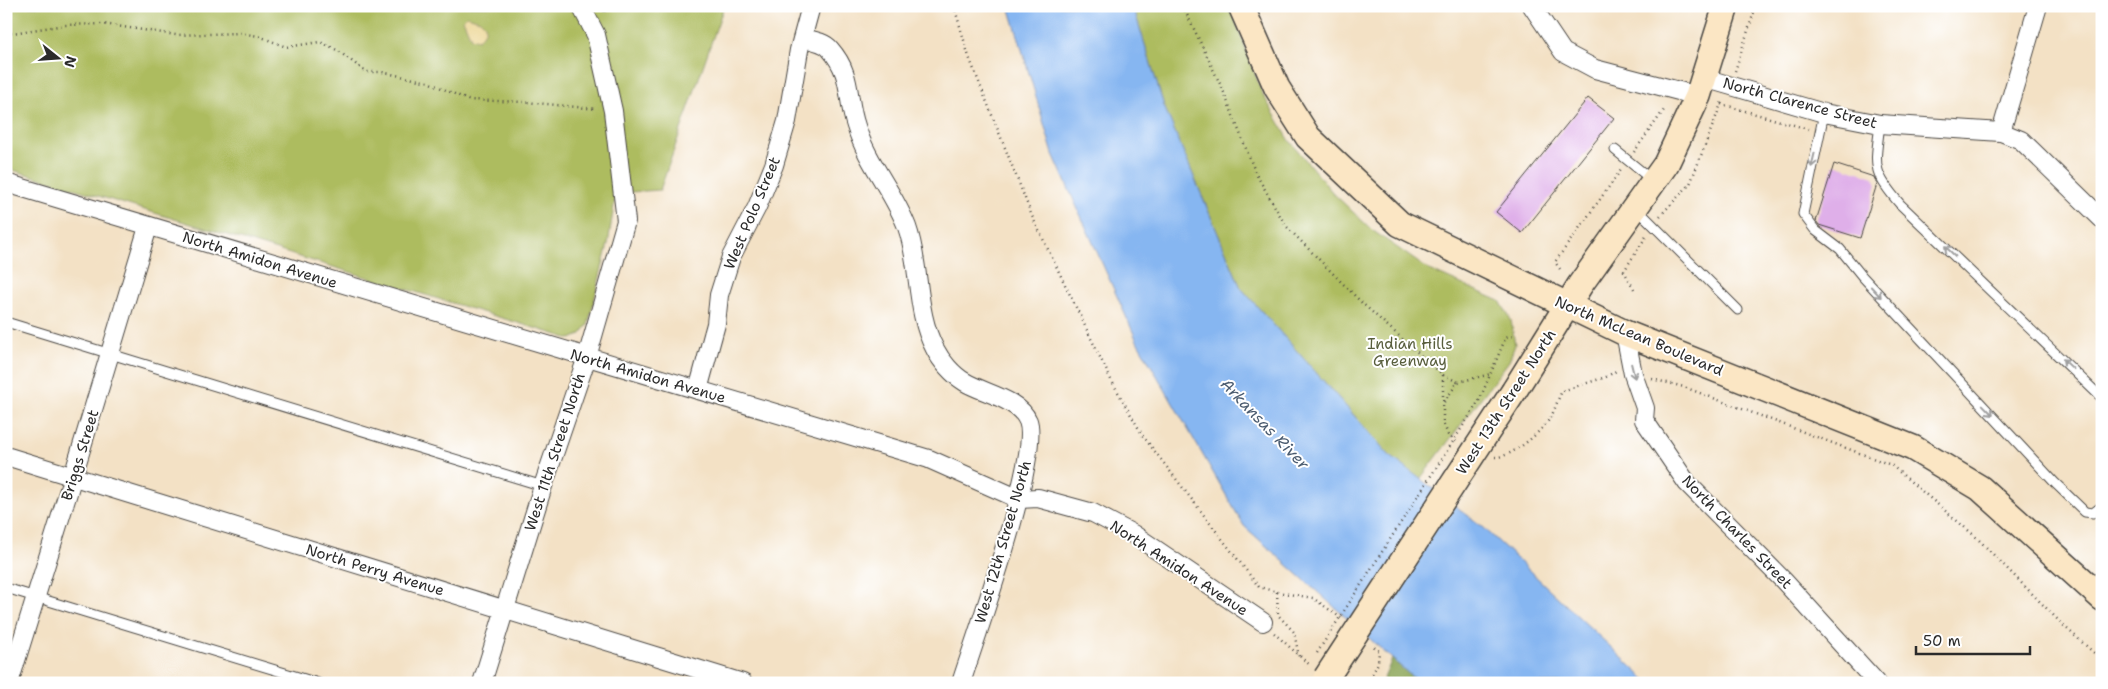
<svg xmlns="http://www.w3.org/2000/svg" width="2108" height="689" font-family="'Shantell Sans',sans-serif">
  <rect width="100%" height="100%" fill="#fff"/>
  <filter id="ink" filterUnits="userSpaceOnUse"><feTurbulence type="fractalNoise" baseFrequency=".02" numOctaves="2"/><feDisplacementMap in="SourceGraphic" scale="10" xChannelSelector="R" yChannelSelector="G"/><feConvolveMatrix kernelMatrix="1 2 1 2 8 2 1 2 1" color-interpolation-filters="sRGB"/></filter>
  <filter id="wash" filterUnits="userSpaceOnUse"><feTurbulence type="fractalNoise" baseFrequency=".0096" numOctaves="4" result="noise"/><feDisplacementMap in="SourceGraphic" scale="20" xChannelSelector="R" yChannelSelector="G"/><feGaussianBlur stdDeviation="1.12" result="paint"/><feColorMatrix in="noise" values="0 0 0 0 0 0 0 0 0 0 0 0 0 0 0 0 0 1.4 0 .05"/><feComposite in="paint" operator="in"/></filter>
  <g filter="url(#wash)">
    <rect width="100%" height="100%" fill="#f3e1c5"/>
    <g fill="#adbc5e" stroke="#6c7444">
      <polygon points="6,6 724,6 660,190 616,193 608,244 588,325 580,335 571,339 6,168"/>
      <polygon points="1133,6 1230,6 1262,93 1290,141 1333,193 1372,230 1429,270 1500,301 1511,320 1515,345 1509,361 1420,479 1389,455 1241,288 1164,106"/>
    </g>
    <polygon fill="#8aa455" stroke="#5a6840" points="1392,659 1419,683 1382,683"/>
    <polygon fill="#eeda9e" stroke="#8c8264" points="467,16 480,20 485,25 485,31 478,40 471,38 463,19"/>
    <polygon fill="#86b6f1" stroke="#58708e" points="1009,6 1133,6 1164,106 1241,288 1389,455 1483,527 1649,683 1419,683 1244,526 1138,343 1053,154"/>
    <g id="blocks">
      <g fill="#dfafe9">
        <polygon points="1588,98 1614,118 1522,233 1496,212"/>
        <polygon points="1834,164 1874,177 1877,184 1860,238 1819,225 1816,221"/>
      </g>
    </g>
  </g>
  <g filter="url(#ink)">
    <use href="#blocks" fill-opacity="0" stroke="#494642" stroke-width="1"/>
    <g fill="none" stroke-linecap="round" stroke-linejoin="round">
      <defs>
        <g id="lane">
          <polyline points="1824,113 1803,214 1815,230 1840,249 1862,276 2055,483 2085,512 2093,513 2102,506"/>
          <path d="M 1880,124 C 1875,166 1871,171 1900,204 L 2102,398"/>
          <polyline points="1615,150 1652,180"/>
          <polyline points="1637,209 1738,310"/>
          <polyline points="6,322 543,486"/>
          <polyline points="6,588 318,683"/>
        </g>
        <g id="street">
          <polyline points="1532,6 1563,52 1595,69 1698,96"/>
          <path d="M 803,38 C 811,40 825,42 830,49 C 853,75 846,97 856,126 C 867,163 894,192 907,227 C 921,266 915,312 935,349 C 941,361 953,375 965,382 C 983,393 1019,399 1028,421 C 1041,454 975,639 961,683"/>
          <polyline points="1704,78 1824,113 1880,124 2001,132 2021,140 2102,219"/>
          <polyline points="2001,132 2038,6"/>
          <polyline points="6,183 929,459 1019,499 1038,498 1093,513 1133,534 1263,622"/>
          <polyline points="1625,333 1633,374 1645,408 1644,420 1687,483 1784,581 1877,683"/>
          <polyline points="698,390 716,324 719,295 731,257 757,207 774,165 787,121 799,50 811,6"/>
          <polyline points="6,456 743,683"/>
          <polyline points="9,683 67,496 148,227"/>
          <polyline points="482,683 543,486 587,357 626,221 613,111 596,35 581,6"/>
        </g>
        <g id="secondary">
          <polyline points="1241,6 1277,88 1308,137 1400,224 1625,333 1913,448 1980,488 2102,598"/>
          <polyline points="1514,391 1580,285 1666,164 1698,96 1726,6"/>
        </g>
      </defs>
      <use href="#lane" stroke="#494642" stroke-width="11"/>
      <use href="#street" stroke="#494642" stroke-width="20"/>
      <use href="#secondary" stroke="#494642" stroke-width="28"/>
      <g stroke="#494642" stroke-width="2.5" stroke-dasharray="1 4" stroke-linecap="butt">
        <polyline points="604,6 605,15"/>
        <polyline points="954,6 969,57 1032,216 1110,378 1143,436 1259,587 1277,592 1313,598 1341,618"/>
        <polyline points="1183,6 1223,90 1256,174 1286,226 1363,304 1443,375 1443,422 1448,435 1458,443"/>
        <polyline points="6,34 65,25 103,24 176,35 240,33 259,36 286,47 320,42 337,50 366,72 382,72 428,82 468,100 526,102 597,109"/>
        <polyline points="1735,71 1756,6"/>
        <polyline points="1721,104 1808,129"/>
        <polyline points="1634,152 1664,110"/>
        <polyline points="1660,216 1690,184 1723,99"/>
        <polyline points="1560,269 1555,262 1621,170"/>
        <polyline points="1634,289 1624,271 1647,235"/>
        <polyline points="1443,375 1458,382"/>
        <polyline points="1652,379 1684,387 1891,465 1975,536 2065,627 2102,660"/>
        <polyline points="1479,401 1506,337 1516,336"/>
        <polyline points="1444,402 1458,382 1491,374"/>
        <path d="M 1495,457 C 1512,458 1542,431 1551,417 C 1555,409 1558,399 1562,391 L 1606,377 L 1616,371"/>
        <polyline points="1277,592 1278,615 1294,632 1299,657"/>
        <polyline points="1274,633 1311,666"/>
        <polyline points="1368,683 1378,663 1379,651 1372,645"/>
      </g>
      <use href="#lane" stroke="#fff" stroke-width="9"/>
      <use href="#street" stroke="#fff" stroke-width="18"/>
      <use href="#secondary" stroke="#fbe6c4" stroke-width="25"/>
      <defs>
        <polyline id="secondary-bridge" points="1326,678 1514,391"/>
      </defs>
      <use href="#secondary-bridge" stroke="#494642" stroke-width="28" stroke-linecap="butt"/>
      <polyline stroke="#494642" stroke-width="2.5" stroke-dasharray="1 4" stroke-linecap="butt" points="1317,653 1479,401"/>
      <use href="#secondary-bridge" stroke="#fbe6c4" stroke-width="25"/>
    </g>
    <defs><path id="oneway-shaft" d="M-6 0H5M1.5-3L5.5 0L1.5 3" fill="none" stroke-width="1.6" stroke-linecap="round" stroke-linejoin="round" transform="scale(1.25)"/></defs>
    <g stroke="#a0a0a0">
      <use href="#oneway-shaft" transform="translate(1813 160) rotate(103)"/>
      <use href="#oneway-shaft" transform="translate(1950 251) rotate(-136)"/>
      <use href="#oneway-shaft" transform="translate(1876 292) rotate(47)"/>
      <use href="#oneway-shaft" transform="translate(2068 364) rotate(-137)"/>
      <use href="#oneway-shaft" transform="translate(1633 371) rotate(76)"/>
      <use href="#oneway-shaft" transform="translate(1988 410) rotate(46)"/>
    </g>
  </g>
  <g text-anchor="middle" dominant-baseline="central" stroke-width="4" stroke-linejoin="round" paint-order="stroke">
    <g font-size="15" fill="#2b2b2b" stroke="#fff">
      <text transform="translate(1800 103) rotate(15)">North Clarence Street</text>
      <text transform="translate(752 213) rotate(-67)">West Polo Street</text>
      <text transform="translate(260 260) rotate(17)">North Amidon Avenue</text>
      <text transform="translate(1639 336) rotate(23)">North McLean Boulevard</text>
      <text transform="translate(648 376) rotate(16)">North Amidon Avenue</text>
      <text transform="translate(1506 402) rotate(-57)">West 13th Street North</text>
      <text transform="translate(555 452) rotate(-72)">West 11th Street North</text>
      <text transform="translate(80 455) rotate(-73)">Briggs Street</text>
      <text transform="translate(1737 532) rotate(46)">North Charles Street</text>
      <text transform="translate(1003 542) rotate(-74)">West 12th Street North</text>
      <text transform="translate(1179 568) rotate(33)">North Amidon Avenue</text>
      <text transform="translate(375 570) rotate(17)">North Perry Avenue</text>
    </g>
    <g font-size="15" fill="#585e3d" stroke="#fff">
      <text x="1410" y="344">Indian Hills<tspan x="1410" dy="17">Greenway</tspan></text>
    </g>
    <g font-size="16" font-style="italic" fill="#4b5c70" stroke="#fff">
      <text transform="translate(1265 424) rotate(46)">Arkansas River</text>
    </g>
  </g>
  <rect width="2108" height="689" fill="none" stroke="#fff" stroke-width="25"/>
  <g transform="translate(58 58) rotate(107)" stroke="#ffffff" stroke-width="4" paint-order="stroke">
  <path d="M0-4L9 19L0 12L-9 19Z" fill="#2b2b2b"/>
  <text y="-8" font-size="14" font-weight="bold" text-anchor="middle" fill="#2b2b2b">N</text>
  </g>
  <path d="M1916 646v8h114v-8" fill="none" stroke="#2b2b2b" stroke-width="2.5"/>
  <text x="1923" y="646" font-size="15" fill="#2b2b2b" stroke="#ffffff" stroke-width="4" paint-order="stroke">50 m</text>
</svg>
